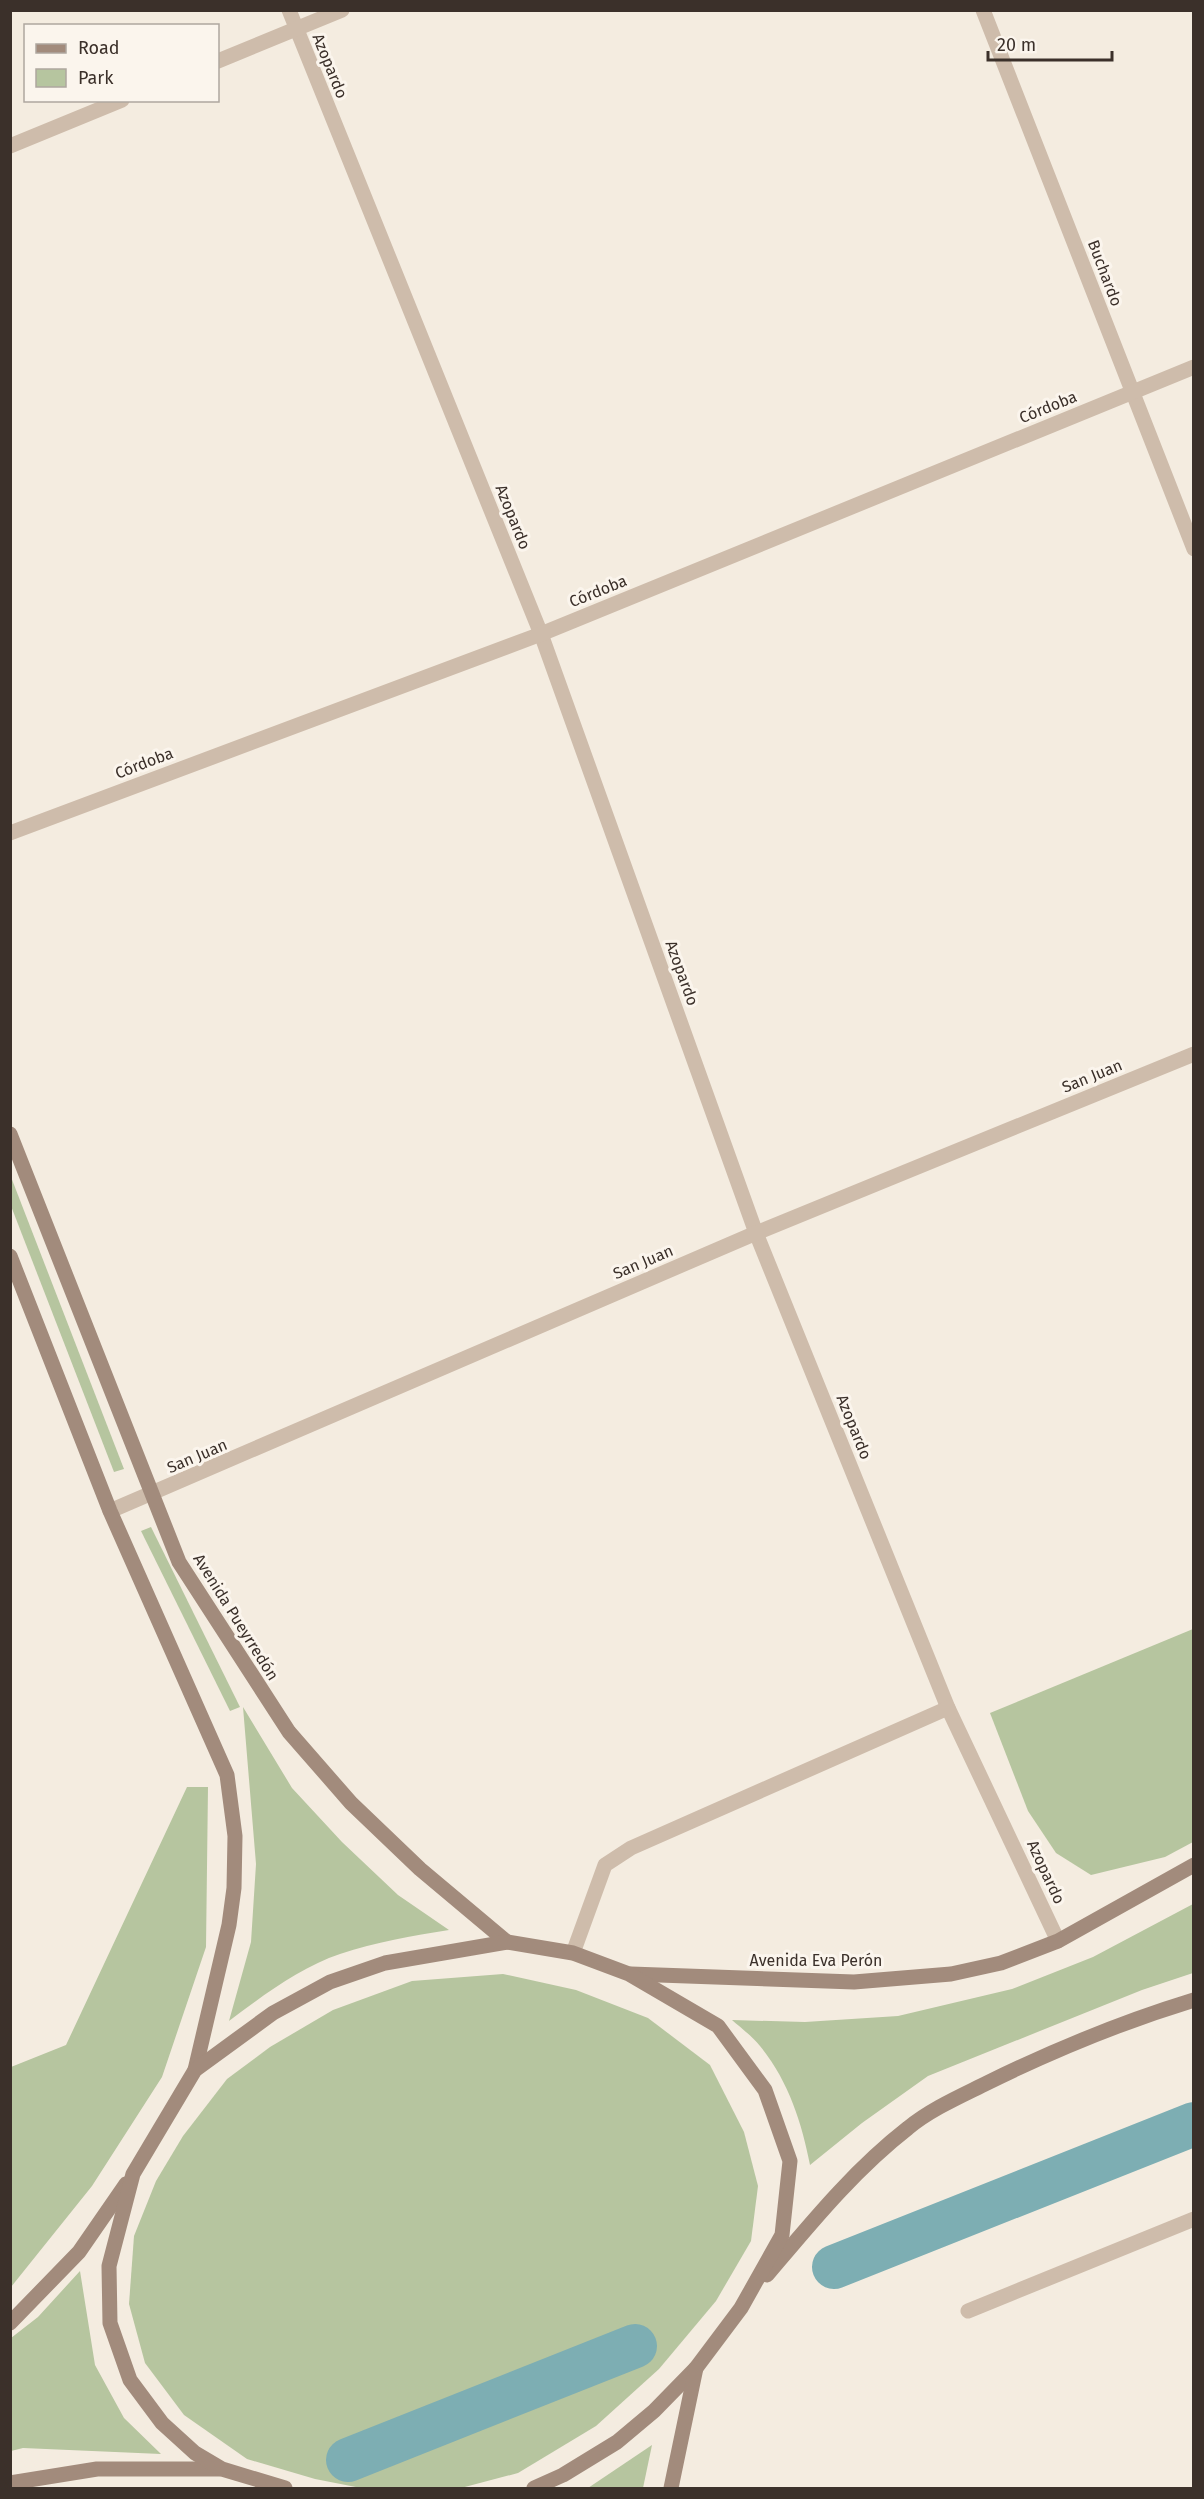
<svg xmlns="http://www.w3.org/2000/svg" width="1204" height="2499" font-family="'Fira Sans',sans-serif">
  <rect width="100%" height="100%" fill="#f4ece0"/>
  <g fill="#b6c59f">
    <polygon points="11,1177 124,1469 114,1472 11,1206"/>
    <polygon points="151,1527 240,1707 230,1711 141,1531"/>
    <polygon points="1193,1629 1193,1842 1165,1857 1091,1875 1056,1853 1028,1811 990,1713"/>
    <path d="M 243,1707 L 292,1788 L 342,1842 L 398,1895 L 449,1930 C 412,1936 376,1942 340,1954 C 301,1967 262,1996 229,2021 L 251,1942 L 256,1864 Z"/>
    <polygon points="187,1787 208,1787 206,1947 162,2077 92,2186 11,2287 11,2067 66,2045"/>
    <path d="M 1193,1904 L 1193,1973 L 1142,1990 L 928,2076 L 862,2123 L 810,2165 C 802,2123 788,2080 760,2046 C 752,2036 741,2028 732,2020 L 805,2022 L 898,2016 L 1012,1989 L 1093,1957 Z"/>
    <polygon points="503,1974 576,1990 648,2018 710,2065 744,2132 758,2186 751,2241 716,2301 659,2369 596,2426 518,2473 461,2488 361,2488 315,2479 247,2459 184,2415 145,2363 129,2304 134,2236 156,2181 183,2136 227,2079 270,2047 333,2010 412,1981"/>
    <polygon points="80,2271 95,2365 124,2418 161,2454 23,2448 11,2451 11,2338 38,2317"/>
    <polygon points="652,2445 643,2488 588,2488"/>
  </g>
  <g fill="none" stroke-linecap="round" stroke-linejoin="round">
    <g stroke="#7daeb3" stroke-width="44">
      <polyline points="834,2267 1194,2124"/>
      <polyline points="348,2460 635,2346"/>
    </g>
    <g stroke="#cebcab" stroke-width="15">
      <polyline points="289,10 541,634 756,1233 948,1708 1058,1941"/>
      <polyline points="983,10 1194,549"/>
      <polyline points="218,61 342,10"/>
      <polyline points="10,146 122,100"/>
      <polyline points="10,833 541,634 1194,367"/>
      <polyline points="110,1511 756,1233 1194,1054"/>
      <polyline points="573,1953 605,1865 631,1848 948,1708"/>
      <polyline points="968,2311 1194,2219"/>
    </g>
    <g stroke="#a28b7c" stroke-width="15">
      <polyline points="10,1134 179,1562 289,1732 351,1803 420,1869 507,1942"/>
      <polyline points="10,1256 110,1511 227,1775 235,1836 234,1888 229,1925 195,2070"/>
      <polyline points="631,1974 854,1982 951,1974 1001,1963 1058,1941 1194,1865"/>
      <path d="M 767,2275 C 811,2223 854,2170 908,2128 C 931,2109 961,2096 987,2083 C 1054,2050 1122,2022 1194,2000"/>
      <polyline points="10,2323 79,2252 126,2184"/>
      <polyline points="10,2483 97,2469 219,2469"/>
      <polyline points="285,2488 222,2469 195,2453 162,2423 130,2380 110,2323 109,2266 133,2174 195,2070 273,2013 330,1982 385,1963 507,1942 573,1953 629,1974 718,2026 765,2090 790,2161 782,2235 741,2308 696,2368 654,2411 617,2442 563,2475 534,2488"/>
      <polyline points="671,2488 696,2368"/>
    </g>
  </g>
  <g text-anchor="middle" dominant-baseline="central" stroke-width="6" stroke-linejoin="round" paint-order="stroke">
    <g font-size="16" fill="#3b302a" stroke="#fbf5ed">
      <text transform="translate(330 66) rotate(68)">Azopardo</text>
      <text transform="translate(1105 273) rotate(69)">Buchardo</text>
      <text transform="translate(1048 407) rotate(-22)">Córdoba</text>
      <text transform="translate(513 517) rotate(68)">Azopardo</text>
      <text transform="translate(598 591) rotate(-22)">Córdoba</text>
      <text transform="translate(144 763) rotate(-21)">Córdoba</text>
      <text transform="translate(682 973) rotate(70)">Azopardo</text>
      <text transform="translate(1092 1076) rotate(-22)">San Juan</text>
      <text transform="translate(643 1262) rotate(-23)">San Juan</text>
      <text transform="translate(854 1427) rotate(68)">Azopardo</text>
      <text transform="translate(197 1456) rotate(-23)">San Juan</text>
      <text transform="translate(236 1617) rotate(58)">Avenida Pueyrredón</text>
      <text transform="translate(1046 1872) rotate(65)">Azopardo</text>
      <text x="816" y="1960">Avenida Eva Perón</text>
    </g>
  </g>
  <rect width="1204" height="2499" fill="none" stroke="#3b302a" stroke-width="24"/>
  <rect x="24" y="24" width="195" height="78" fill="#fbf5ed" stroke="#aea69f" stroke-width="1.5"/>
  <rect x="36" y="44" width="30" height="9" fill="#a28b7c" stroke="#aea69f" stroke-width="1.5"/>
  <text x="78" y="54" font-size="18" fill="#3b302a">Road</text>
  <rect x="36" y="69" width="30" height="18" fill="#b6c59f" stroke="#aea69f" stroke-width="1.5"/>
  <text x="78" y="84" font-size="18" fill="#3b302a">Park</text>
  <path d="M988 51v9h124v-9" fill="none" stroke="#3b302a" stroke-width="3"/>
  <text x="997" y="51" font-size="18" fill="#3b302a" stroke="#fbf5ed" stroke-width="4.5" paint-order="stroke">20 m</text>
</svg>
